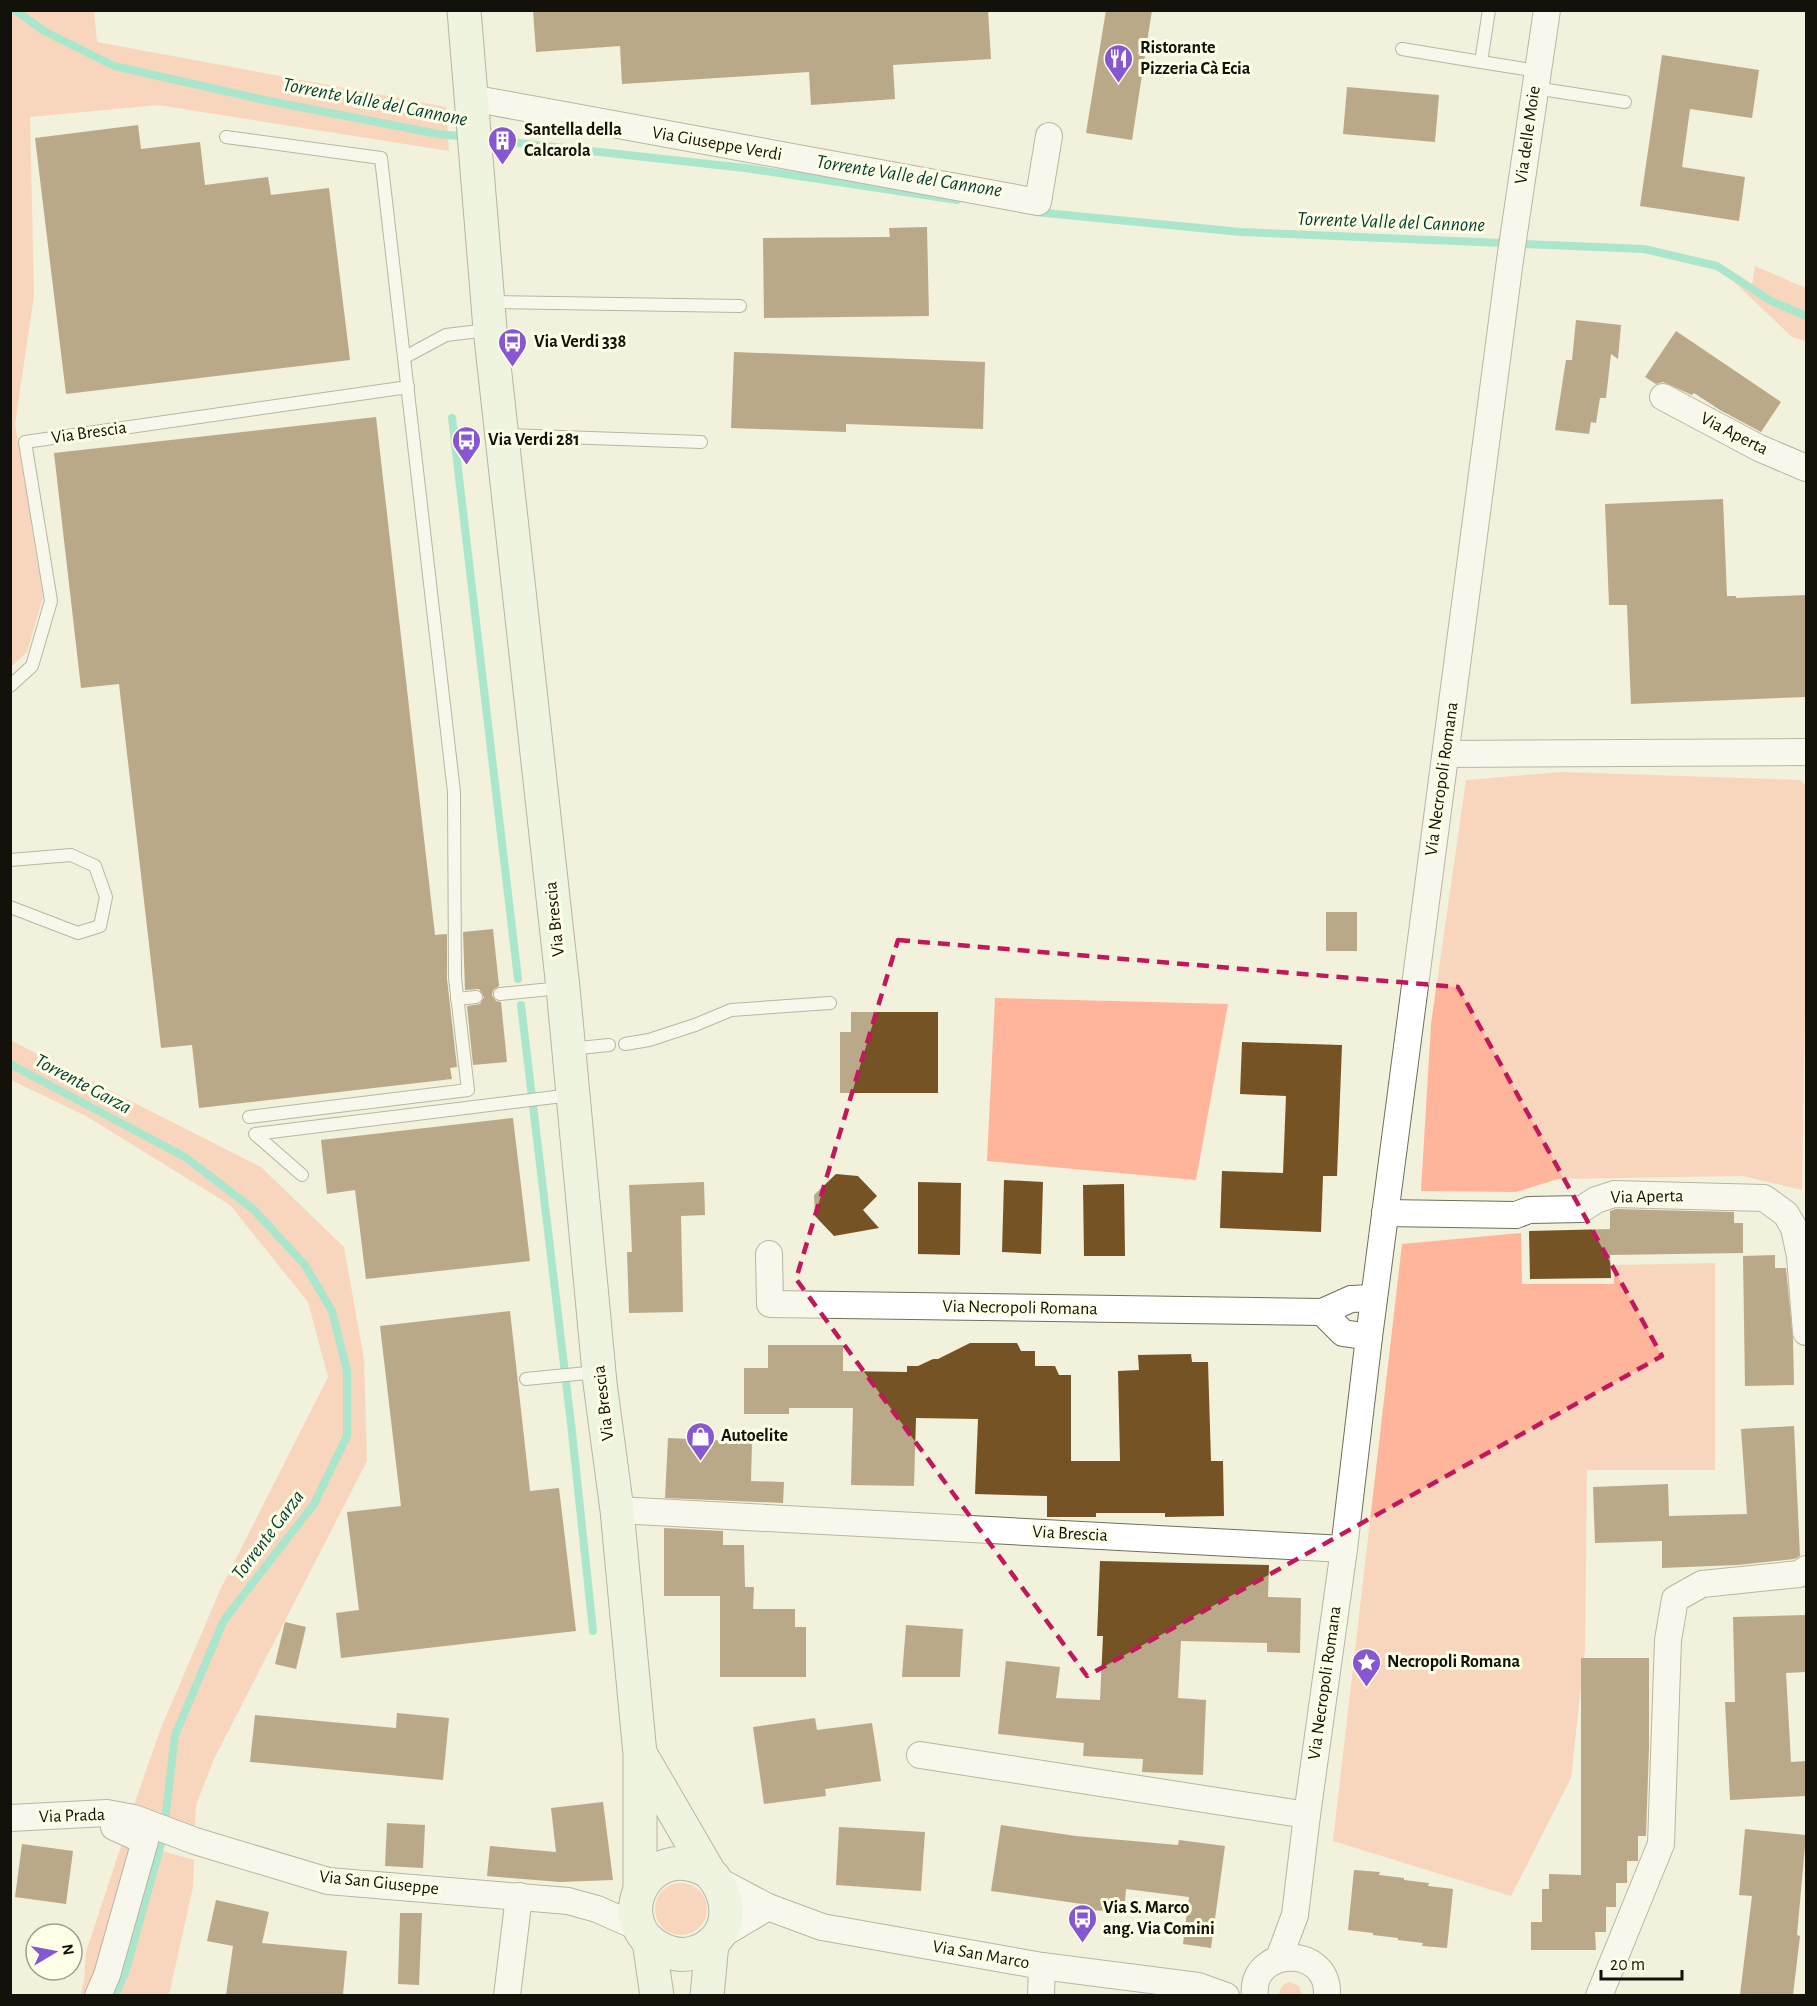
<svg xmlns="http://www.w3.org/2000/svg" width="1817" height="2006" font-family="'Alegreya Sans',sans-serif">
  <rect width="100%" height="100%" fill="#f2f1db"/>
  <g fill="#ffb59c">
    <polygon points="11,10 94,11 97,42 446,107 449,151 158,105 30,117 34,296 15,424 43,597 27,652 11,667"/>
    <polygon points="1755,266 1806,288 1806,341 1792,337 1729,277 1752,285"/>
    <polygon points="1561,772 1801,780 1806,787 1806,949 1802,1190 1743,1176 1558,1179 1516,1192 1421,1191 1431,1024 1466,780"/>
    <polygon points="995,998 1228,1004 1196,1180 987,1161"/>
    <polygon points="10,1040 261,1167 344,1247 364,1359 367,1461 214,1759 196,1805 195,1833 134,1805 161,1728 221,1588 328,1377 308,1302 230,1205 86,1116 11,1080"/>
    <polygon points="1521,1233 1522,1284 1614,1284 1614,1265 1715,1263 1715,1470 1587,1470 1585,1650 1571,1778 1511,1896 1333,1841 1402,1244"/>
    <polygon points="123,1840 194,1860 193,1887 169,1995 80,1996 84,1981 86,1952"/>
    <circle cx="681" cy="1909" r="26"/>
    <path d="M 1290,1982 L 1299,1986 L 1302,1995 L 1279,1995 C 1279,1989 1283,1983 1290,1982 Z"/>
  </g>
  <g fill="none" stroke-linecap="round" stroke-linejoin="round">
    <g stroke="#53dab8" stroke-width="8">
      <polyline points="15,10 44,31 114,66 269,101 438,134 469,137"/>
      <polyline points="482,139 745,168 957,200"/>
      <polyline points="1035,212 1241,232 1644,249 1717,266 1771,301 1806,316"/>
      <polyline points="452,418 518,979"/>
      <polyline points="521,1005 572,1432 593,1631"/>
      <polyline points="10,1064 185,1157 253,1209 305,1265 332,1311 347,1371 347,1436 314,1504 224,1620 175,1735 163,1837 126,1970 115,1996"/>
    </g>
  </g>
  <g fill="#755325">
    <polygon points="533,10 988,10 991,59 893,65 895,99 811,105 809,72 622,84 620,46 536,52"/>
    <polygon points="1106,10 1152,10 1132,140 1086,133"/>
    <polygon points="1662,55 1759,70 1752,118 1690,109 1682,167 1745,177 1739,221 1640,206"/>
    <polygon points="1347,87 1439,95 1435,142 1343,134"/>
    <polygon points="138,125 141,149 200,142 205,185 268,177 271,195 329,188 350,360 66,394 35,138"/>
    <polygon points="927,227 929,316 764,318 763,238 890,237 889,228"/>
    <polygon points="1576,320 1621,325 1618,359 1611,354 1606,398 1600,398 1596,423 1591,422 1589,434 1555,430 1566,360 1572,360"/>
    <polygon points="1676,331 1781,402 1761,432 1720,410 1694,393 1692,395 1663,382 1656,384 1645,377"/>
    <polygon points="734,352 985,362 983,429 846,424 846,432 731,428"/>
    <polygon points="376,417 435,935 447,934 447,979 457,1067 450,1068 452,1079 199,1108 192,1045 161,1048 119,684 81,688 54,453"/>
    <polygon points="1723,499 1727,596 1736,596 1736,598 1806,595 1806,697 1631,704 1627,605 1609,605 1605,504"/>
    <rect x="1326" y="912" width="31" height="39"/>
    <polygon points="493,929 499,986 493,990 492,995 496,1001 501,1002 507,1062 473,1065 467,1006 480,1004 484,997 479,989 465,990 463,932"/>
    <polygon points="851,1012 938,1012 938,1093 840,1093 840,1032 851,1032"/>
    <polygon points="1242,1042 1342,1045 1337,1176 1323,1176 1321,1232 1220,1228 1222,1171 1283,1173 1286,1096 1240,1094"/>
    <polygon points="513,1118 530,1261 366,1279 355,1190 327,1194 321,1140"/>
    <polygon points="836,1174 858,1176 877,1196 863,1210 879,1228 834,1236 815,1216 814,1195"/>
    <polygon points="1004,1180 1043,1182 1041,1254 1002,1252"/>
    <polygon points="704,1182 705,1215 681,1216 683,1312 629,1313 627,1252 632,1252 629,1185"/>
    <polygon points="918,1182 961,1183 960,1255 918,1254"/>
    <polygon points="1124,1184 1125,1256 1084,1256 1083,1185"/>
    <polygon points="1616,1209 1734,1212 1734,1223 1743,1223 1743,1253 1610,1255 1611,1278 1530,1279 1529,1231 1610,1229 1610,1211"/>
    <polygon points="1775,1255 1775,1268 1786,1268 1793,1339 1794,1385 1745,1386 1743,1256"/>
    <polygon points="510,1311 530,1491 559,1488 576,1631 341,1658 336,1613 359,1610 347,1512 401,1506 380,1326"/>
    <polygon points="970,1343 1017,1343 1021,1351 1035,1351 1035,1366 1055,1366 1059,1375 1071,1375 1071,1461 1120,1461 1118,1371 1139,1370 1138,1355 1191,1354 1192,1362 1208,1362 1211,1461 1223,1461 1224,1516 1165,1517 1165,1513 1096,1513 1096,1517 1047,1517 1047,1496 975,1494 978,1419 916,1418 914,1486 851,1485 853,1408 789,1408 789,1414 744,1414 744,1368 768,1368 768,1345 843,1345 843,1371 907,1372 907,1366 918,1366 933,1359 938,1359"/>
    <polygon points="1794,1426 1800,1556 1794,1559 1737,1565 1662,1568 1662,1541 1595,1543 1593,1487 1668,1484 1669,1516 1747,1514 1741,1429"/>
    <polygon points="668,1438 752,1442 751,1481 784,1482 783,1503 665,1498"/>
    <polygon points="664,1528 723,1531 723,1545 744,1545 745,1587 754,1587 753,1609 795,1609 795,1627 806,1627 806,1677 720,1677 720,1596 664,1596"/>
    <polygon points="1100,1561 1269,1565 1268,1597 1301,1598 1300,1653 1267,1652 1267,1643 1181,1641 1178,1698 1206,1700 1203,1775 1142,1772 1143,1759 1083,1756 1084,1743 998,1734 1006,1661 1060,1667 1056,1698 1100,1700 1103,1636 1097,1636"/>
    <polygon points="1806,1615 1806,1672 1786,1673 1791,1762 1806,1761 1806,1796 1730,1800 1725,1702 1735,1702 1733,1617"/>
    <polygon points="285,1622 306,1627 296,1669 275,1664"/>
    <polygon points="906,1625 963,1629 960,1677 902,1677"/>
    <polygon points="1581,1658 1649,1658 1649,1747 1646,1836 1638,1836 1638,1861 1627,1861 1627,1883 1616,1883 1616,1907 1606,1907 1606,1932 1595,1932 1596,1950 1531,1950 1531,1922 1542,1922 1542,1889 1549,1889 1549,1874 1581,1875"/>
    <polygon points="397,1713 449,1718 443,1780 250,1762 255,1715 396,1728"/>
    <polygon points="815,1718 817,1730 872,1723 881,1781 825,1789 826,1796 764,1804 753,1727"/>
    <polygon points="603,1802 613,1880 560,1882 487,1876 490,1846 556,1852 551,1808"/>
    <polygon points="387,1823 425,1825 423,1868 385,1866"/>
    <polygon points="1001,1825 1076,1836 1178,1845 1179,1840 1225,1846 1211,1948 1183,1944 1189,1897 1126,1889 1124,1913 1082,1909 1082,1904 991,1891"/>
    <polygon points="839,1827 925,1832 921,1891 836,1885"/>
    <polygon points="1745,1829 1806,1835 1797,1935 1800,1936 1793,1995 1740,1995 1752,1896 1739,1895"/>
    <polygon points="22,1844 73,1851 66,1904 15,1897"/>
    <polygon points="1354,1870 1380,1872 1379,1875 1404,1878 1404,1880 1429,1883 1428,1886 1453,1889 1447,1948 1422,1946 1423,1943 1398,1940 1398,1938 1373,1935 1373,1933 1348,1930"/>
    <polygon points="216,1900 269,1912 262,1943 347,1951 343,1995 226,1995 233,1946 207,1941"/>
    <polygon points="400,1913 422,1913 419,1985 398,1984"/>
  </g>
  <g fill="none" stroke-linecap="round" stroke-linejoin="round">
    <defs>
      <g id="lane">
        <polyline points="1489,10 1481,62 1538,71"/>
        <polyline points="1402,49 1481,62"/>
        <polyline points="1535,88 1625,102"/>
        <polyline points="226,137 381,158 454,792 455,978 468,1090 249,1117"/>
        <polyline points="490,302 740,306"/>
        <polyline points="405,357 446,335 488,330"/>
        <polyline points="505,435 701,442"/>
        <polyline points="10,686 32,666 51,601 25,442 408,387"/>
        <polyline points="10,860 71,855 95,866 106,897 100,926 78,933 10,907"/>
        <polyline points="500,994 561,988"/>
        <polyline points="457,999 476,997"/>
        <polyline points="625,1044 649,1040 695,1025 731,1010 830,1003"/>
        <polyline points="569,1049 609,1045"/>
        <polyline points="302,1175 255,1134 571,1095"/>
        <polyline points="526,1379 597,1372"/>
      </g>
      <g id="street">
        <polyline points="471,98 1038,202 1049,136"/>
        <polyline points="1663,397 1759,448 1806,468"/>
        <polyline points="1446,754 1806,752"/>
        <polyline points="1385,1213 1516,1215 1529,1210 1582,1209 1596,1200 1614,1194 1764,1198 1786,1214 1794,1228 1800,1256 1806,1332"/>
        <polyline points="769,1254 770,1304 1322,1312 1351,1299 1374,1298"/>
        <polyline points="1322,1312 1343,1333 1369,1337"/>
        <polyline points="617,1510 1344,1549"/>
        <polyline points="920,1755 1307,1815"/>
        <polyline points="10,1818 107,1813 134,1818 195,1841 328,1881 568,1901 597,1909 640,1928"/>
        <polyline points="717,1880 768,1907 822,1927 1042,1966 1198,1986 1226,1996"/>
        <polyline points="716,1938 768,1907"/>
        <polyline points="1279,1958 1295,1915 1307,1815 1344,1549 1369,1337 1510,260 1547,10"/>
        <polyline points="98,1996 107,1975 145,1841 114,1827"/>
        <polyline points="507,1996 519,1896"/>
        <polyline points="1041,1996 1042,1966"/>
        <path d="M 1255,1996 C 1249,1947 1330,1943 1327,1996"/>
        <polyline points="1599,1996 1661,1844 1668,1640 1675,1599 1702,1584 1799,1574 1806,1569"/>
      </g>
      <g id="secondary">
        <polyline points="464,10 490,329 563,988 600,1383 617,1510 640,1754 640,1888"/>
        <path d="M 641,1755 L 709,1872 C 735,1899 732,1942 693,1953 C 682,1956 671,1954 661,1949 C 607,1923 647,1836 709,1872"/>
        <polyline points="649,1941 657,1996"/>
        <polyline points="707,1996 712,1943"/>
      </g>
    </defs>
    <use href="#lane" stroke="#706f5c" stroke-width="14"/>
    <use href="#street" stroke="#706f5c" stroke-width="28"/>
    <use href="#secondary" stroke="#706f5c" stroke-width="35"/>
    <use href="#lane" stroke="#fff" stroke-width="12"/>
    <use href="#street" stroke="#fff" stroke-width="26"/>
    <use href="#secondary" stroke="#e9f8e5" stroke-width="33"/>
  </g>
  <path d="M0 0H1817V2006H0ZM 898,940 L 1458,987 L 1662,1356 L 1087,1676 L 796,1279 Z" fill="#f2f1db" fill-opacity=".55" fill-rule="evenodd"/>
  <path fill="none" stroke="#c2185b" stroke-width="4.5" stroke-dasharray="12 8" stroke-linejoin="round" d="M 898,940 L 1458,987 L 1662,1356 L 1087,1676 L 796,1279 Z"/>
  <defs>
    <symbol id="restaurant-pin" viewBox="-11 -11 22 30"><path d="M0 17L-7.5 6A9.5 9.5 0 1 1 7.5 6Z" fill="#8657d0" stroke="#ffffe8"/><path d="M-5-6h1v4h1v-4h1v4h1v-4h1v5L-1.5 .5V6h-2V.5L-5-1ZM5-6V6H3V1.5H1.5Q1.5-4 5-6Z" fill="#fff"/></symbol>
    <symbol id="building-pin" viewBox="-11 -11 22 30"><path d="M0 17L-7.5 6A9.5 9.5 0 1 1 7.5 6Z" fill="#8657d0" stroke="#ffffe8"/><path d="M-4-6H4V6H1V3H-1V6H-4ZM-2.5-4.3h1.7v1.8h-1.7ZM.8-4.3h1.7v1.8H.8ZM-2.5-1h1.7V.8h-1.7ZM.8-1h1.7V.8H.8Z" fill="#fff"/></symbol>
    <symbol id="bus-pin" viewBox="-11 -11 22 30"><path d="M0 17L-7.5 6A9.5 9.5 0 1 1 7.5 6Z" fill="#8657d0" stroke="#ffffe8"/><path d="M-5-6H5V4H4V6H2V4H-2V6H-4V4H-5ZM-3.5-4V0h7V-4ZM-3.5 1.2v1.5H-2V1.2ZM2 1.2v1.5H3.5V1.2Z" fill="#fff"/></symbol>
    <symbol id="shop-pin" viewBox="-11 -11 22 30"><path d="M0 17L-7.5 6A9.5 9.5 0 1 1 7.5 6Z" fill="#8657d0" stroke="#ffffe8"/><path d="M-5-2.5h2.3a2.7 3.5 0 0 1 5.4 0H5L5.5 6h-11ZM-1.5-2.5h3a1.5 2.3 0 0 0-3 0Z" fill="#fff"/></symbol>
    <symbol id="sight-pin" viewBox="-11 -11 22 30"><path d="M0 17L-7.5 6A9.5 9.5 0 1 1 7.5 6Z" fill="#8657d0" stroke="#ffffe8"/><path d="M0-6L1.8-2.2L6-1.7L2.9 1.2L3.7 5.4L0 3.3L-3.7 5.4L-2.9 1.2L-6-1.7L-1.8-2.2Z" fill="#fff"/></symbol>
  </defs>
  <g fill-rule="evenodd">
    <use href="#restaurant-pin" x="1102" y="42" width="33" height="45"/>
    <use href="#building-pin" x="486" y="124" width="33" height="45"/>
    <use href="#bus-pin" x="496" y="326" width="33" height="45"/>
    <use href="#bus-pin" x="450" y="424" width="33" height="45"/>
    <use href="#shop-pin" x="684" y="1420" width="33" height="45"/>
    <use href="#sight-pin" x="1350" y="1646" width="33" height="45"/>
    <use href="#bus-pin" x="1066" y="1902" width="33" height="45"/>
  </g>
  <g text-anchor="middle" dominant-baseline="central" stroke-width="6" stroke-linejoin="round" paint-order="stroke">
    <g font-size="18" font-weight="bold" fill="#12110a" stroke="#ffffe8" text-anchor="start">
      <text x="1140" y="48">Ristorante<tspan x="1140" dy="21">Pizzeria Cà Ecia</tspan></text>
      <text x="524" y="130">Santella della<tspan x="524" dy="21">Calcarola</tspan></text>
      <text x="534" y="342">Via Verdi 338</text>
      <text x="488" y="440">Via Verdi 281</text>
      <text x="721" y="1436">Autoelite</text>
      <text x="1387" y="1662">Necropoli Romana</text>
      <text x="1103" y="1908">Via S. Marco<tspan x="1103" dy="21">ang. Via Comini</tspan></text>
    </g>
    <g font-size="18" fill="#12110a" stroke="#ffffe8">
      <text transform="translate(1528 135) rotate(-82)">Via delle Moie</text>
      <text transform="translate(717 144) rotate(10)">Via Giuseppe Verdi</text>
      <text transform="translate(89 433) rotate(-8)">Via Brescia</text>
      <text transform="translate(1734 434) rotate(27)">Via Aperta</text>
      <text transform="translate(1442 779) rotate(-82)">Via Necropoli Romana</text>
      <text transform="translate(555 919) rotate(-96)">Via Brescia</text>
      <text transform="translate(1647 1197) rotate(-1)">Via Aperta</text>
      <text transform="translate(1020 1308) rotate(1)">Via Necropoli Romana</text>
      <text transform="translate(604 1403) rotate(-97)">Via Brescia</text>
      <text transform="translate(1070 1534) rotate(3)">Via Brescia</text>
      <text transform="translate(1325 1683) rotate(-82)">Via Necropoli Romana</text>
      <text transform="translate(72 1816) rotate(-2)">Via Prada</text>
      <text transform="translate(379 1883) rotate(6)">Via San Giuseppe</text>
      <text transform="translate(981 1955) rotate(10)">Via San Marco</text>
    </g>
    <g font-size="20" font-style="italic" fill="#003f31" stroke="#ffffe8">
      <text transform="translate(375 102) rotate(11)">Torrente Valle del Cannone</text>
      <text transform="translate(909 176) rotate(9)">Torrente Valle del Cannone</text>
      <text transform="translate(1391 222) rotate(2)">Torrente Valle del Cannone</text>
      <text transform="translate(83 1084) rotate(28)">Torrente Garza</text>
      <text transform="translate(268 1535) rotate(-53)">Torrente Garza</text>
    </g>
  </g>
  <rect width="1817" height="2006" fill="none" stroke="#12110a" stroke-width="24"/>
  <g transform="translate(54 1952) rotate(80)"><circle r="28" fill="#ffffe8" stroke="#a0a08f" stroke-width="1.5"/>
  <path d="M0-4.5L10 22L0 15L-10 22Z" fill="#8657d0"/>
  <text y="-9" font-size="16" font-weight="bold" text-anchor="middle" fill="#12110a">N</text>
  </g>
  <path d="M1601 1970v9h81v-9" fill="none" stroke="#12110a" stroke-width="3"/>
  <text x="1610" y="1970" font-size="18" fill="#12110a" stroke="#ffffe8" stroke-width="4.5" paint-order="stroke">20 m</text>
</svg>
